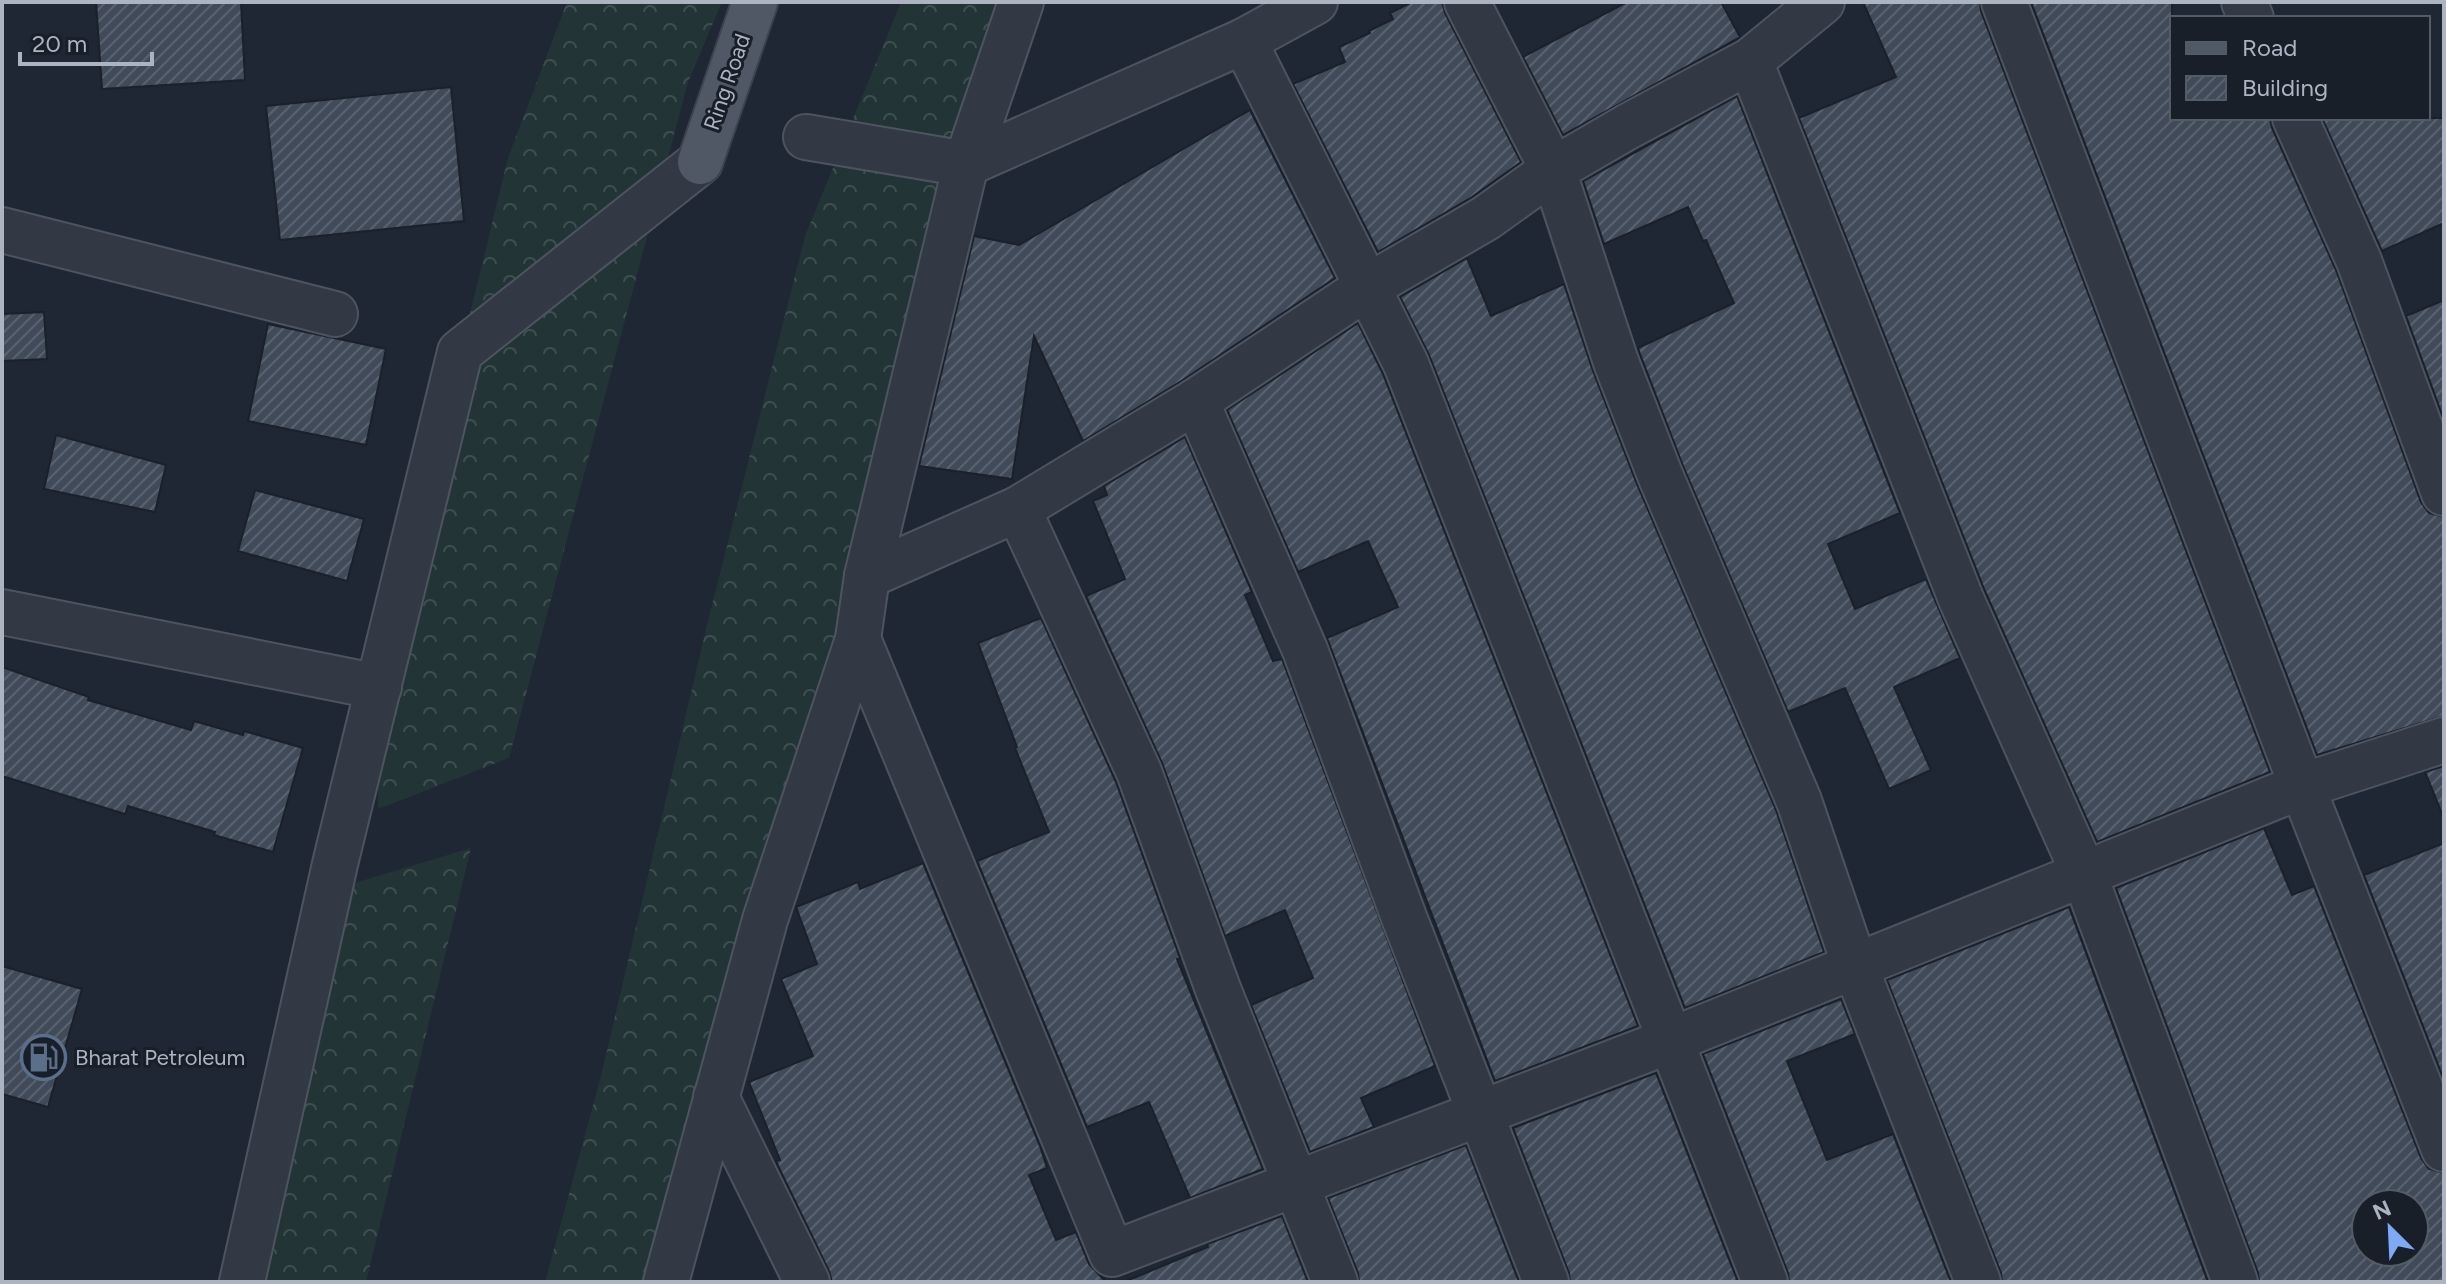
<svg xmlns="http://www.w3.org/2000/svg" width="2446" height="1284" font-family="Figtree,sans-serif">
  <defs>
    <pattern id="forest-crowns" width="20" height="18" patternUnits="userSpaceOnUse" patternTransform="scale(2)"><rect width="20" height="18" fill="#223436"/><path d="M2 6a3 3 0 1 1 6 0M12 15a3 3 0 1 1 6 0" fill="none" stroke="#3f4f51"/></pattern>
    <pattern id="building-hatch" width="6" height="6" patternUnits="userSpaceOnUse" patternTransform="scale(2)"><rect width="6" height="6" fill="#404a59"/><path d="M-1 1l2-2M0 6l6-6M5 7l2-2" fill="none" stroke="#59626f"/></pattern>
  </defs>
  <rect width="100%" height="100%" fill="#1f2734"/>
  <g fill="url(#forest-crowns)">
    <polygon points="567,2 722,2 688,82 509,758 378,809 379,687 508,158"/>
    <polygon points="901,2 1024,2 666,1282 545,1282 601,1076 706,629 805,236"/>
    <polygon points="471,848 366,1282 267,1282 351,884"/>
  </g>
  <g fill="url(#building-hatch)" stroke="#1a212b" stroke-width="2" fill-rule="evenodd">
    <polygon points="96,2 241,2 245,80 102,89"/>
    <polygon points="1412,2 1442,2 1445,13 1521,162 1472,197 1378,252 1293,84 1345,62 1339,47 1370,33 1369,31 1393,19 1390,13"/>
    <polygon points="1627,2 1721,2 1740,37 1563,135 1523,57"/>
    <polygon points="1863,2 1980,2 1981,11 2270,772 2097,842 1984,589 1799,118 1896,77"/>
    <polygon points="2031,2 2172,2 2172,118 2270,118 2272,128 2336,270 2421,502 2429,513 2444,517 2444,716 2317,755"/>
    <polygon points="451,87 464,221 280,240 266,106"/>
    <polygon points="1737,96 1900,513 1828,544 1855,609 1926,579 1960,658 1894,687 1931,770 1889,789 1845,688 1788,712 1683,466 1640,354 1638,348 1734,303 1706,240 1703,241 1688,207 1604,244 1583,181"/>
    <polygon points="1250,110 1335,278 1183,380 1083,441 1034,336 1012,479 919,466 974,236 1019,245"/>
    <polygon points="2322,118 2444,118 2444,223 2382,251"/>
    <polygon points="1467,258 1491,316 1564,284 1593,371 1637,484 1776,810 1824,952 1685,1008 1429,355 1400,297"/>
    <polygon points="2444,300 2444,420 2406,316"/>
    <polygon points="44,312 47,359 2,361 2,314"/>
    <polygon points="1358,323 1383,374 1638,1026 1495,1081 1327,638 1398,607 1368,541 1298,572 1227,410"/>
    <polygon points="268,324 386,349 366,445 248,421"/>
    <polygon points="56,435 166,465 155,512 44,489"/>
    <polygon points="1185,437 1252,592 1245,595 1273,661 1282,659 1435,1066 1361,1098 1374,1127 1310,1152 1251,1005 1313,978 1285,910 1225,936 1162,763 1086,596 1125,579 1093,501 1107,495 1104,486"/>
    <polygon points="255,490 364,519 347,581 238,551"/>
    <polygon points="1041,618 1116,782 1180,958 1177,959 1263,1169 1190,1198 1149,1102 1087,1127 977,861 1049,832 1015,748 1017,747 978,643"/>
    <polygon points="2,667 89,697 88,700 191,730 194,721 243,735 244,731 303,748 273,852 214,835 215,832 128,806 125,814 2,776"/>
    <polygon points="2444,766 2444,815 2443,816 2425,772"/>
    <path d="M 2264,828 L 2292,895 L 2314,886 L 2421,1158 L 2429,1169 L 2444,1173 L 2444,1282 L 2259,1282 L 2258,1273 L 2116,888 ZM 2366,1204 L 2414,1204 L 2414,1252 L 2366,1252 Z"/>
    <polygon points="2444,843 2444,1080 2364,875"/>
    <polygon points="923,863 1040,1146 1047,1168 1029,1175 1056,1240 1076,1232 1089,1264 1106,1282 832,1282 829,1271 780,1170 776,1161 780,1160 749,1082 813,1056 781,979 817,964 796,907 858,882 860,889"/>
    <polygon points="2069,907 2208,1282 2002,1282 2001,1273 1887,980"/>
    <polygon points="2,966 82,989 48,1107 2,1094"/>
    <polygon points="1841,999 1855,1034 1787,1061 1827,1160 1893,1134 1951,1282 1789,1282 1788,1273 1703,1054"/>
    <polygon points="1656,1073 1738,1282 1570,1282 1569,1273 1513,1128"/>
    <polygon points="1466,1145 1519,1282 1359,1282 1358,1273 1328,1198"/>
    <polygon points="1282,1216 1308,1282 1124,1282 1208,1247 1207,1244"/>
  </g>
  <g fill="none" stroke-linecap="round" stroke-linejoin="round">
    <defs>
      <g id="minor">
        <polyline points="1467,2 1553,170 1616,362 1660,475 1799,801 1855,966 1978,1282"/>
        <polyline points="2004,2 2302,786 2444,1149"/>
        <polyline points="2244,2 2251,18"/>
        <polyline points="1244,41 1406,364 1765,1282"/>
        <polyline points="1750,61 1961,599 2084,874 2235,1282"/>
        <polyline points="2295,118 2359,261 2444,493"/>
        <polyline points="806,137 966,164 1244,41 1315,2"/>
        <polyline points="2,230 335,314"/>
        <polyline points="1196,401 1367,287 1486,218 1553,170 1627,127 1750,61 1822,2"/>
        <polyline points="1018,509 1196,401 1305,650 1405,920 1546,1282"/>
        <polyline points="867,576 1018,509 1139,772 1218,989 1335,1282"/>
        <polyline points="2,612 379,687"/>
        <polyline points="858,639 1112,1254 1669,1041 2302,786 2444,740"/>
        <polyline points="716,1097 807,1282"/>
      </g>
      <g id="tertiary">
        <polyline points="242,1282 335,864 460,352 700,162"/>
        <polyline points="666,1282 765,920 858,639 867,576 966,164 1021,2"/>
      </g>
      <polyline id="primary" points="700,162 755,2"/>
    </defs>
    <use href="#minor" stroke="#4d5460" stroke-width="48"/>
    <use href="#tertiary" stroke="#4d5460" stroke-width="48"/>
    <use href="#primary" stroke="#3c434e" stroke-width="48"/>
    <use href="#minor" stroke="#323945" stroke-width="44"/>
    <use href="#tertiary" stroke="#323945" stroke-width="44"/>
    <use href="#primary" stroke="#505865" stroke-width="44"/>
  </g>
  <defs>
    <symbol id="fuel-ring" viewBox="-11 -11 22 22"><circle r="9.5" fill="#181f29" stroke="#5c6f8a" stroke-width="1.5"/><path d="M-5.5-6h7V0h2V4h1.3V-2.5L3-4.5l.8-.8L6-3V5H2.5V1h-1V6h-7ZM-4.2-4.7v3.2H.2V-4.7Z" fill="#5c6f8a"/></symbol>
  </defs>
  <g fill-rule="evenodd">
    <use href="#fuel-ring" x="18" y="1032" width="51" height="51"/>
  </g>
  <g text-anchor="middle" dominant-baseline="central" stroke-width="6" stroke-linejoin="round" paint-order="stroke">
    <g font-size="22" fill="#acb4c2" stroke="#181f29">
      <text transform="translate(727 82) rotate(-71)">Ring Road</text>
    </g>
    <g font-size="22" fill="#acb4c2" stroke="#181f29" text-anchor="start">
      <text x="75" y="1057">Bharat Petroleum</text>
    </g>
  </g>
  <rect width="2446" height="1284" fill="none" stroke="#acb4c2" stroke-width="8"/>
  <rect x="2170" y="16" width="260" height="104" fill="#181f29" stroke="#535b66" stroke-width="2"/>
  <rect x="2186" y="42" width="40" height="12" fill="#505865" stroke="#535b66" stroke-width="2"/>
  <text x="2242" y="56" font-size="24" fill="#acb4c2">Road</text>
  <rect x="2186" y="76" width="40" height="24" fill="url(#building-hatch)" stroke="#535b66" stroke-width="2"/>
  <text x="2242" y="96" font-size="24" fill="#acb4c2">Building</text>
  <g transform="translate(2390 1228) rotate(336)"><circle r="38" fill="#181f29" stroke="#535b66" stroke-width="2"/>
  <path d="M0-6L14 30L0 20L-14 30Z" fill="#7ea9f5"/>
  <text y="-12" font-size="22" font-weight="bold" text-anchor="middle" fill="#acb4c2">N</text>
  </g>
  <path d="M20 52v12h132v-12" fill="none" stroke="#acb4c2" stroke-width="4"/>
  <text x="32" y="52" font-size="24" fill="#acb4c2" stroke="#181f29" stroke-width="6" paint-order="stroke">20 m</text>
</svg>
